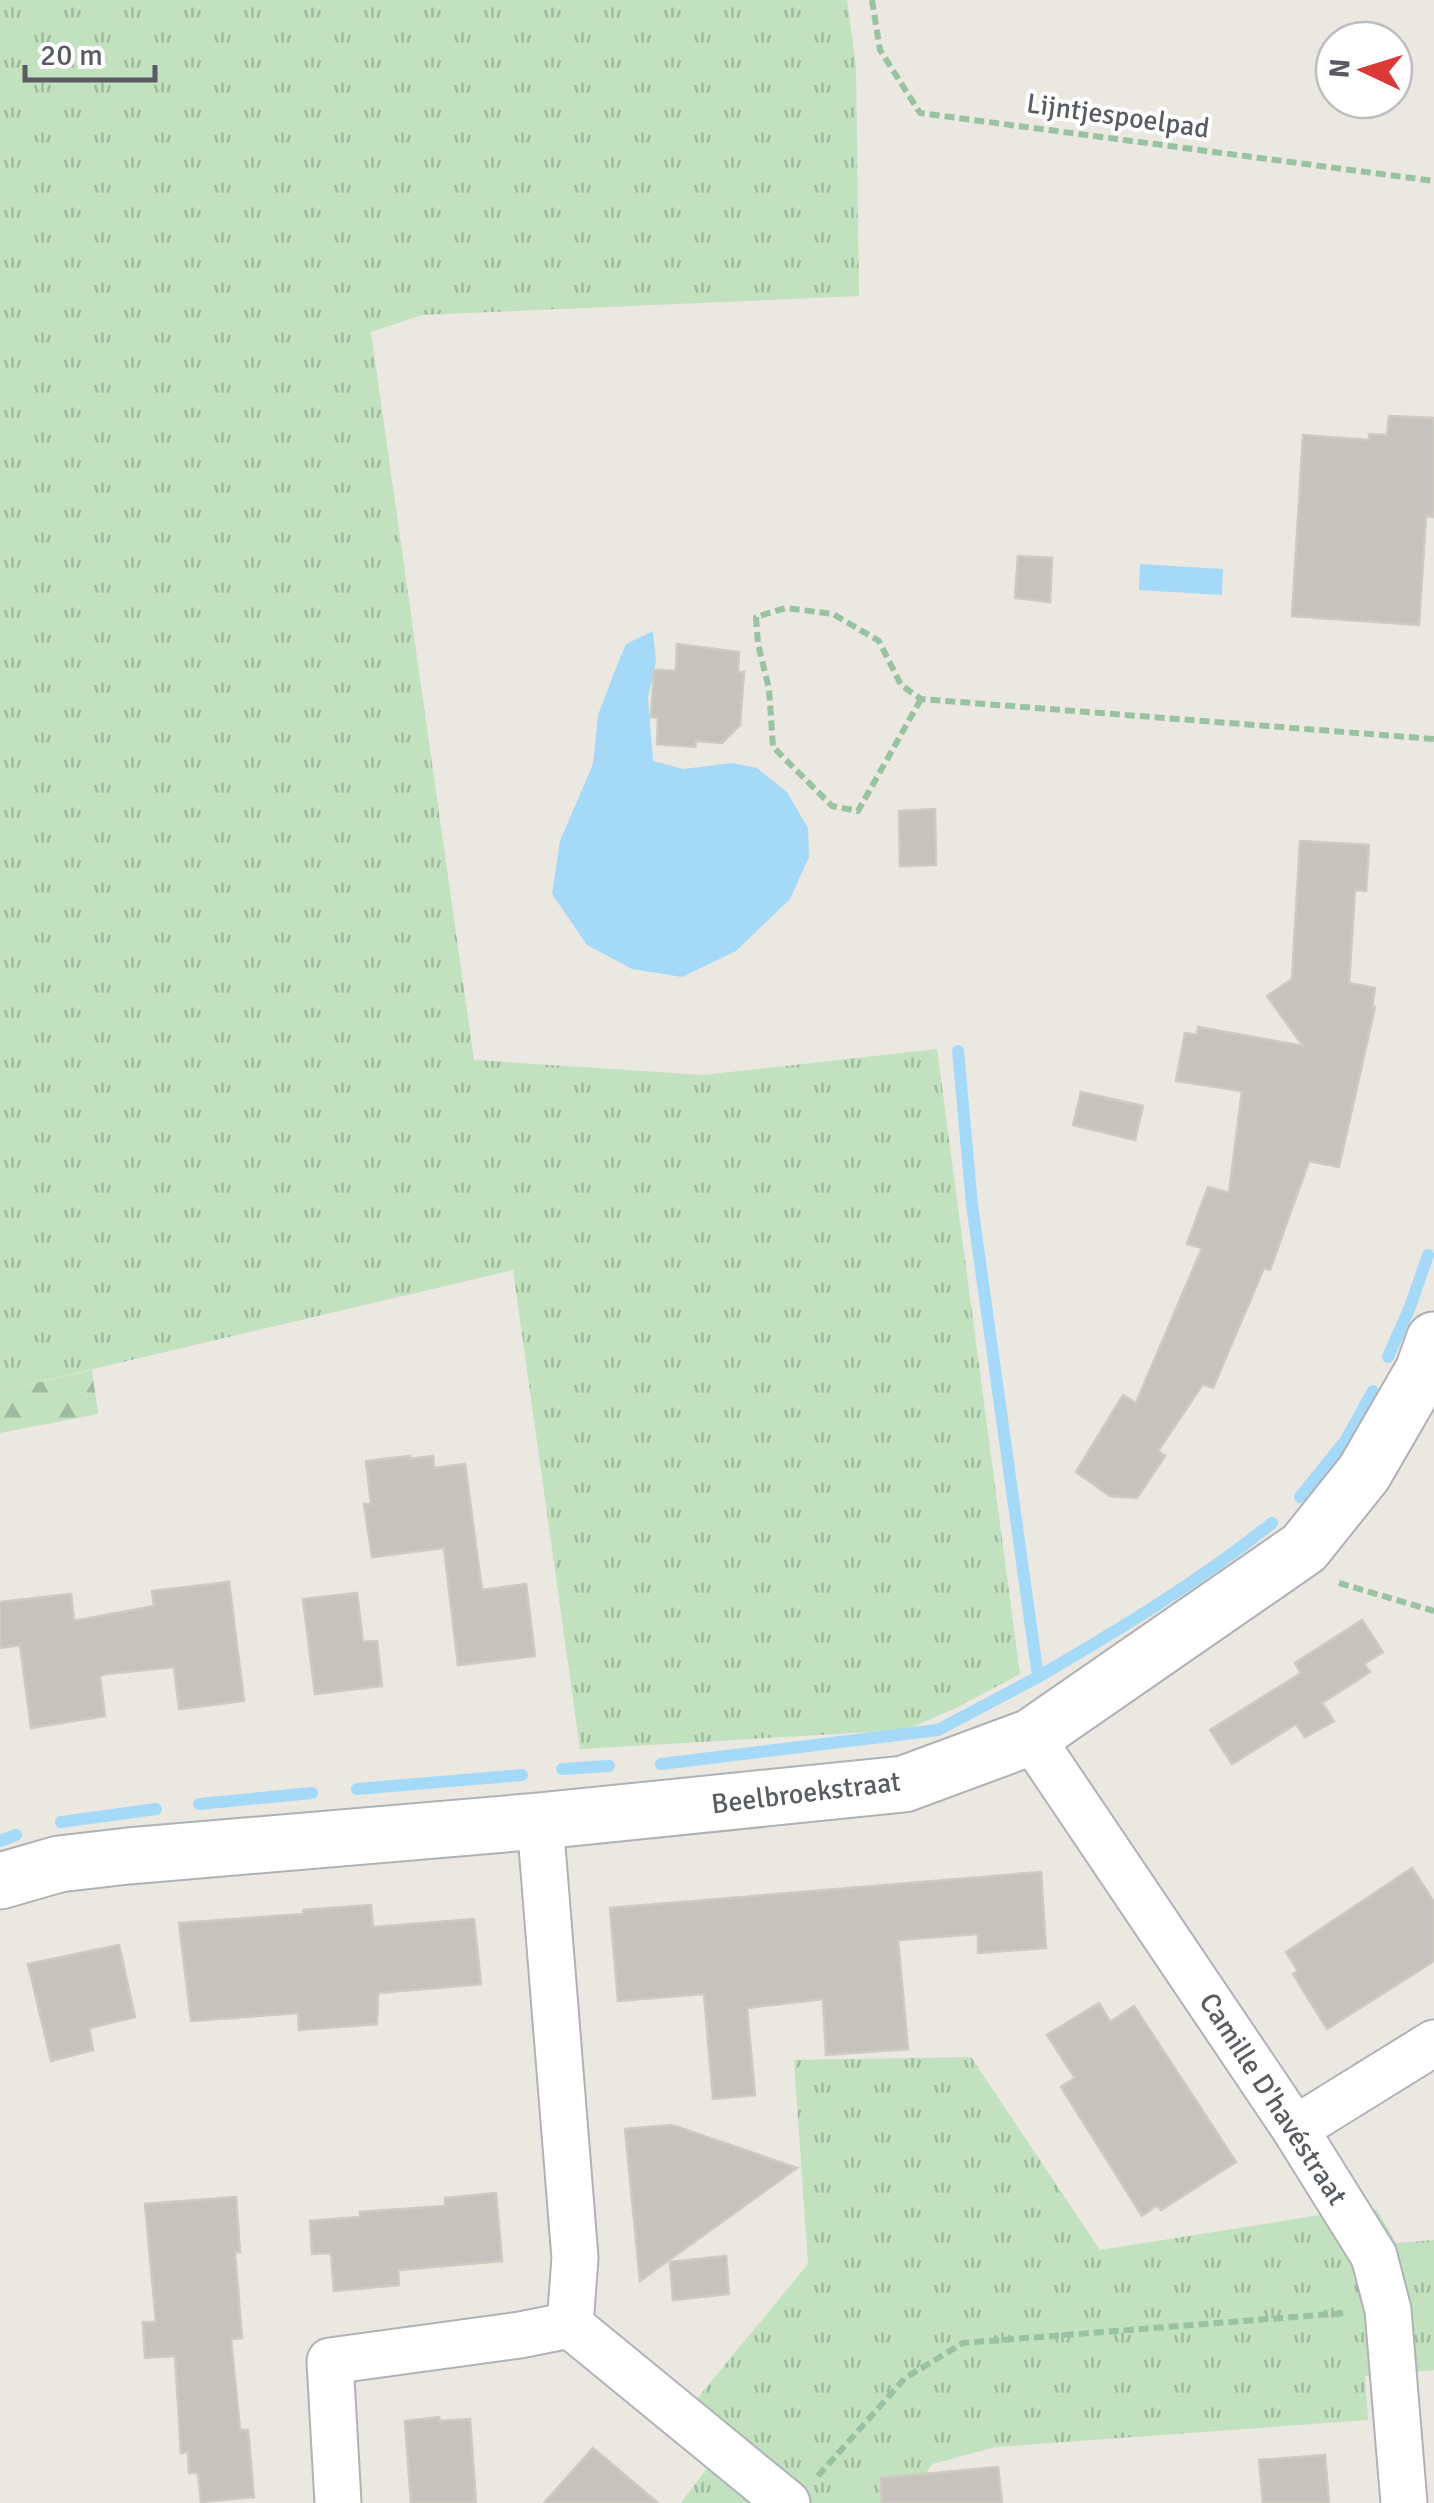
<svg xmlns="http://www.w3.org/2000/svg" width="1434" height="2503" font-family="Signika,sans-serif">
  <defs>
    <pattern id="grass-tufts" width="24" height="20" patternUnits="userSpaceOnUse" patternTransform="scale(2.5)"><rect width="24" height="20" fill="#c1e1bf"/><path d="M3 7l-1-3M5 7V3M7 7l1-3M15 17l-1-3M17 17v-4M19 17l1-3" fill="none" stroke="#a0ba9f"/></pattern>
    <pattern id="forest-firs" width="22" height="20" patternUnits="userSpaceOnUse" patternTransform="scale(2.5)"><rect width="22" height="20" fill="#c1e1bf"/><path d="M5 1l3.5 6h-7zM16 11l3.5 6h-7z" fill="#a0ba9f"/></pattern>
  </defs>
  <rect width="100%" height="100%" fill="#ebe8e1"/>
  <g fill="url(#grass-tufts)">
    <polygon points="0,0 847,0 856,66 859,296 422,315 371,332 474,1060 703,1075 937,1049 1020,1674 956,1708 905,1730 580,1749 513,1270 0,1391"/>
    <polygon points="971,2057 1100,2250 1321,2215 1377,2210 1396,2243 1434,2240 1434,2370 1365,2376 1368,2420 996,2447 932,2464 906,2503 681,2503 734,2432 695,2401 808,2264 794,2060"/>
  </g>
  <polygon fill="url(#forest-firs)" points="92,1370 98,1414 0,1433 0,1391"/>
  <g fill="#a5d9f8">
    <polygon points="1140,564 1223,569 1222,595 1139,590"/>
    <polygon points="653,631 656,662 648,697 653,761 683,769 732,763 757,768 787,792 808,828 809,857 790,899 736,951 682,977 632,969 587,945 552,894 560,841 593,764 598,715 614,673 626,644"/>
  </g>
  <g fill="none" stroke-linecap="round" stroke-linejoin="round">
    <g stroke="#a5d9f8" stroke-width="12">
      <polyline points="1388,1357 1410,1307 1428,1255"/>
      <polyline points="1300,1497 1346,1440 1373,1391"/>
      <path d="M 1038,1677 C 1120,1629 1198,1582 1272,1523"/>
      <polyline points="661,1764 938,1730 1038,1677 972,1205 958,1051"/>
      <polyline points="562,1769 609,1766"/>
      <polyline points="357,1789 522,1775"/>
      <polyline points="199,1804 312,1793"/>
      <polyline points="61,1822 156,1809"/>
      <polyline points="0,1841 16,1835"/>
    </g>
  </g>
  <g fill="#c6c3be" stroke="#cfc9c0" stroke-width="2.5">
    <polygon points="1389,416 1434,418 1434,517 1426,516 1419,625 1292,616 1303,435 1369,440 1369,434 1387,435"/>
    <polygon points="1018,556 1052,558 1050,602 1015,598"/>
    <polygon points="677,644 739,652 738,672 744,672 740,725 722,743 696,741 695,747 657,744 658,718 651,717 654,670 676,671"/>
    <polygon points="935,809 936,865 900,866 899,811"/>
    <polygon points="1300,841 1369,845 1366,891 1355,890 1349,983 1375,988 1372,1007 1375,1007 1339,1167 1309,1161 1270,1270 1264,1268 1213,1388 1203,1384 1158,1451 1165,1456 1137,1498 1110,1496 1076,1472 1123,1395 1136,1403 1202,1248 1187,1244 1208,1187 1229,1193 1242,1091 1176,1081 1185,1033 1197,1035 1198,1027 1303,1046 1267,996 1292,979"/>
    <polygon points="1081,1092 1143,1106 1135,1140 1073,1125"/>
    <polygon points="410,1456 410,1459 433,1456 434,1468 465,1464 482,1590 526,1584 535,1656 458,1665 444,1548 372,1557 364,1504 371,1504 366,1461"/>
    <polygon points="229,1582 244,1701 179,1709 174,1667 106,1674 100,1676 105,1716 31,1728 20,1645 0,1648 0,1602 71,1594 74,1621 154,1606 152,1591"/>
    <polygon points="357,1593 363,1642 377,1641 382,1686 315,1694 303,1599"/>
    <polygon points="1362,1620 1383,1652 1364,1664 1370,1672 1322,1703 1334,1721 1305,1737 1296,1724 1232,1764 1210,1730 1301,1673 1295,1663"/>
    <polygon points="1412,1868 1434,1902 1434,1961 1327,2029 1293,1974 1298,1971 1286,1952"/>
    <polygon points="1041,1872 1046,1948 978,1953 978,1934 898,1940 908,2049 826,2055 823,1999 747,2008 755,2095 713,2099 704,1994 618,2001 610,1908"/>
    <polygon points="371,1905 373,1927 474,1919 481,1984 378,1993 377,2024 299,2030 298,2013 191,2021 179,1923 303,1914 303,1910"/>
    <polygon points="119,1945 135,2017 89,2028 93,2050 51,2061 28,1964"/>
    <polygon points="1099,2003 1110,2022 1134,2006 1236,2162 1161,2210 1157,2205 1142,2216 1061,2087 1075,2078 1047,2035"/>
    <polygon points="672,2125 797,2168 640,2281 625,2129"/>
    <polygon points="496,2193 502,2261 398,2270 399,2285 334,2291 331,2253 312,2254 310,2221 360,2217 360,2212 445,2206 445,2198"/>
    <polygon points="236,2197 240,2252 235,2252 242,2338 231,2339 240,2430 248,2430 254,2497 201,2502 198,2473 189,2473 188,2452 181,2453 175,2356 145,2358 143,2322 156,2322 145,2204"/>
    <polygon points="726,2256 729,2294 673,2300 670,2262"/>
    <polygon points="439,2417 440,2421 470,2419 476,2503 411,2503 405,2421"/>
    <polygon points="593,2448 658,2503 544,2503"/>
    <polygon points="1325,2455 1329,2503 1263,2503 1259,2460"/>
    <polygon points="998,2467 1002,2503 882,2503 881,2478"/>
  </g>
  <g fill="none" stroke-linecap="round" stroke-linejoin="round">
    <defs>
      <g id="street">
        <polyline points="1031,1737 1295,2129 1374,2256 1388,2310 1404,2503"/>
        <polyline points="540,1821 575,2258 570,2325"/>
        <polyline points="1295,2129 1434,2043"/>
        <polyline points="570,2325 787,2503"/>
        <polyline points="338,2503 330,2361 520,2335 570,2325"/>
      </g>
      <polyline id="secondary" points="0,1881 59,1864 128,1856 540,1821 904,1784 1031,1737 1304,1548 1364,1473 1423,1371 1434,1340"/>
    </defs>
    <use href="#street" stroke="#afb2b6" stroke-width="49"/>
    <use href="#secondary" stroke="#aeb1b5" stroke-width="59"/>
    <g stroke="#99c2a2" stroke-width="6" stroke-dasharray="10 5" stroke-linecap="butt">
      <polyline points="872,0 880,50 920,113 1434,181"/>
      <polyline points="921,699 858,811 832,806 773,747 769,689 758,644 756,617 786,608 833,614 879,641 901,685 921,699 1434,739"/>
      <polyline points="1339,1583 1434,1611"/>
      <polyline points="818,2476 905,2378 963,2343 1345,2313"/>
    </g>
    <use href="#street" stroke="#fff" stroke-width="45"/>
    <use href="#secondary" stroke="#fff" stroke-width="55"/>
  </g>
  <g text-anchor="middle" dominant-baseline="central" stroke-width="8" stroke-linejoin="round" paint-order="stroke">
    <g font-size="28" fill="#595d61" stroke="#fff">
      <text transform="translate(1118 116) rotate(8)">Lijntjespoelpad</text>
      <text transform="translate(806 1793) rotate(-7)">Beelbroekstraat</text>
      <text transform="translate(1273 2099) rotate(57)">Camille D'havéstraat</text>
    </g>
  </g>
  <g transform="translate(1364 70) rotate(274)"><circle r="48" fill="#ffffff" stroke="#bdbec0" stroke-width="2.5"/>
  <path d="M0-8L18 38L0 25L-18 38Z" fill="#da3938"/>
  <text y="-15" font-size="28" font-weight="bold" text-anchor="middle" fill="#595d61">N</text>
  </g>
  <path d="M25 65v15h130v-15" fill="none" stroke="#595d61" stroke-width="5"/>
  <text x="40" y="65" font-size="30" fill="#595d61" stroke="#ffffff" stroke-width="8" paint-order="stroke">20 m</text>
</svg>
